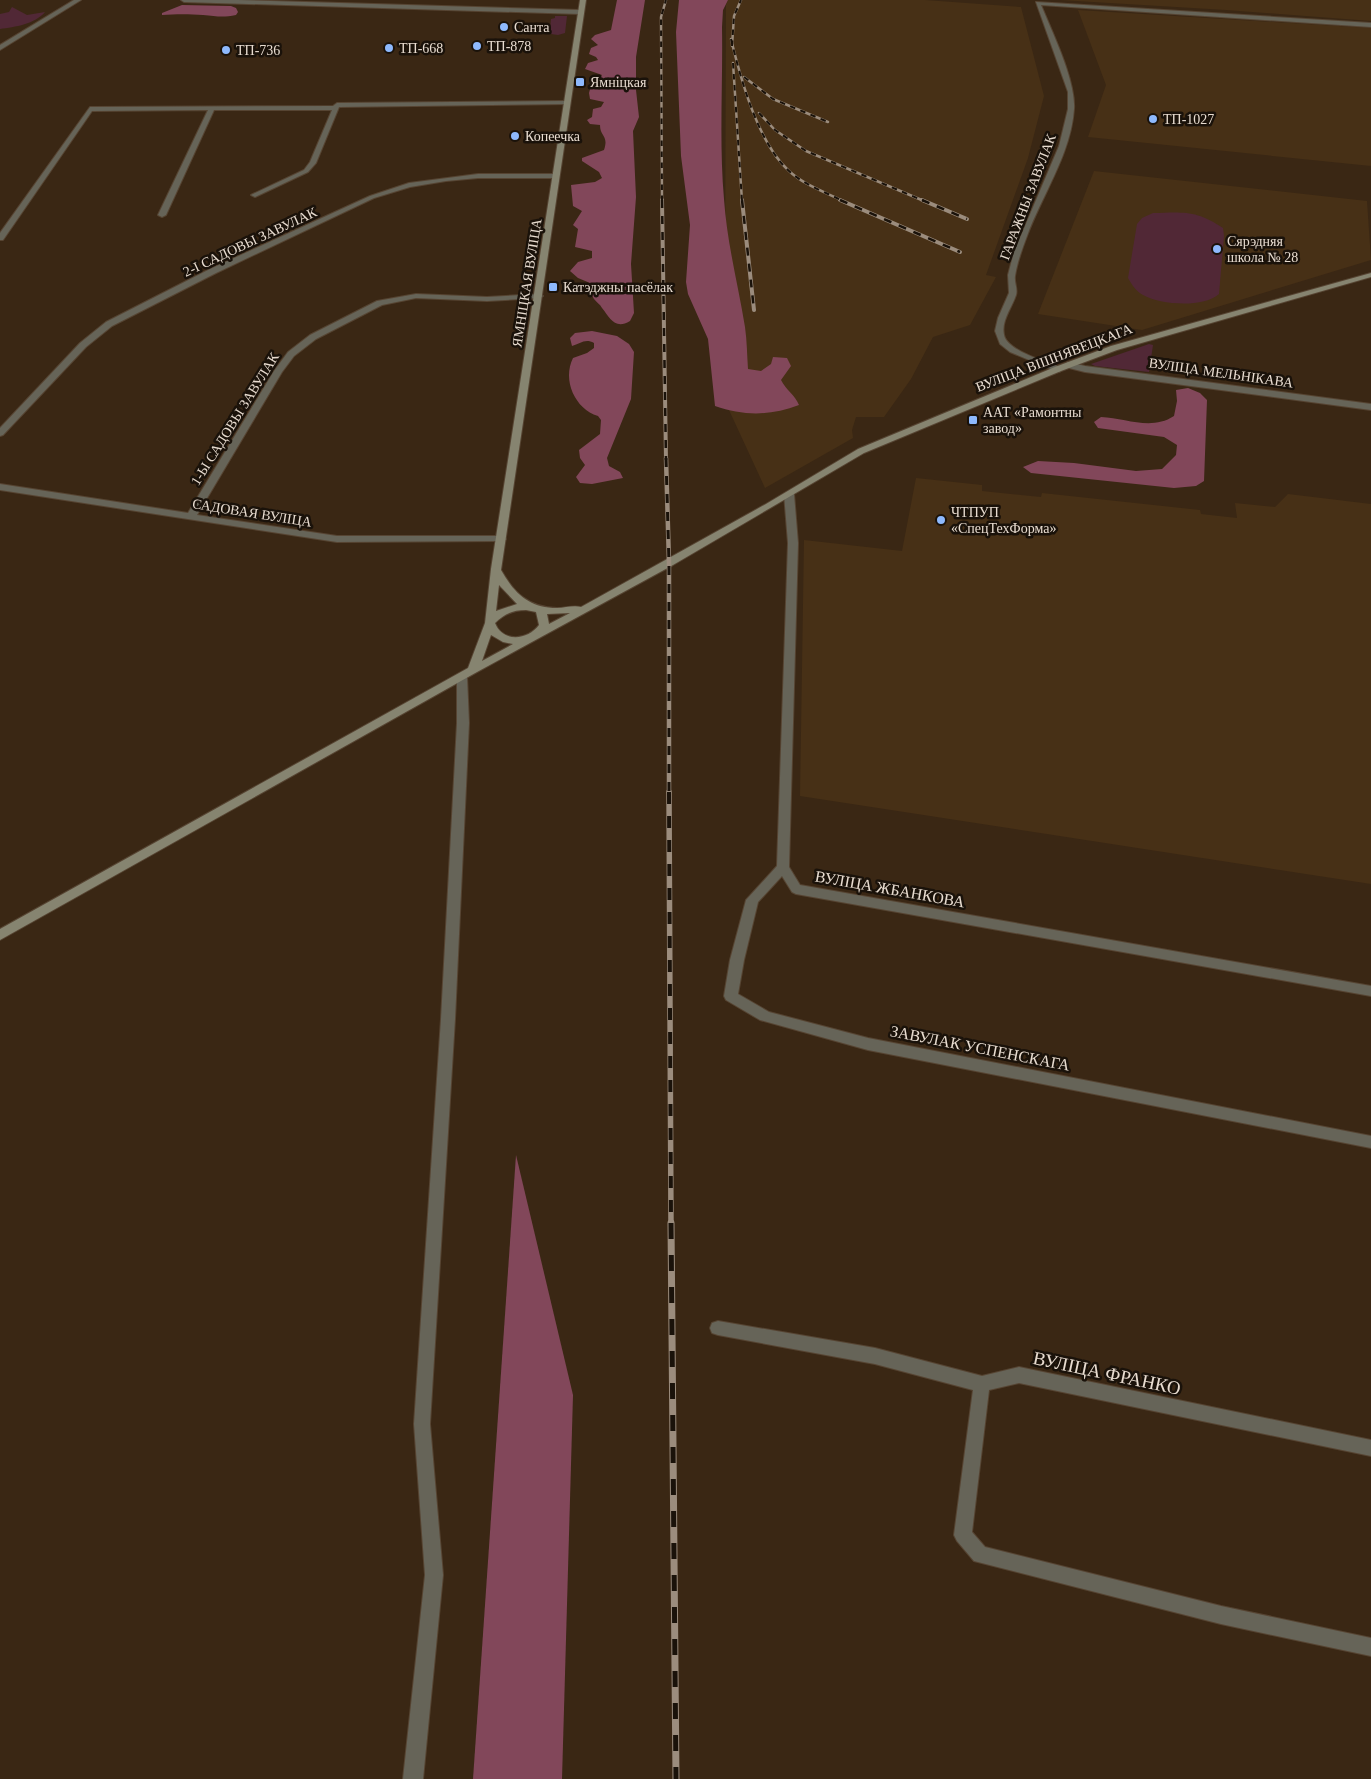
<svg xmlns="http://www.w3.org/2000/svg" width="1371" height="1779" font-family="'Times New Roman',serif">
  <rect width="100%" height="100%" fill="#3a2714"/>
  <g fill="#473016">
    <polygon points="728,0 925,0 1021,7 1044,96 1028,158 986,275 996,277 970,325 933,337 911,379 884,417 856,417 852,430 853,438 765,488 729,410 725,293 726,5"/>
    <polygon points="1060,0 1371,0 1371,21 1226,10"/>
    <polygon points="1078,10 1371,28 1371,166 1088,137 1106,85"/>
    <polygon points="1094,171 1367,201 1371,260 1142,330 1038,314"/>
    <polygon points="916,478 982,485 982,491 1041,497 1042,493 1200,510 1201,514 1237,518 1235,503 1275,507 1288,494 1371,504 1371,884 800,796 804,540 902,551"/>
  </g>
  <g fill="#512836">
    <path d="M 12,7 L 27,15 L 45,12 C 35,24 15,27 0,29 L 0,14 L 9,12 Z"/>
    <polygon points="555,16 567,16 565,33 558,35 544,33 543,30 550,30 551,19 555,18"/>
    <path d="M 1153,213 C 1183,212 1197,210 1223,228 L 1224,236 L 1219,294 C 1204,308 1160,305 1143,295 C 1136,291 1132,285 1128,278 L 1137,224 L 1142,218 Z"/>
    <polygon points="1149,344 1153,345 1149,372 1095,366 1091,364"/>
  </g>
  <g fill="#82475a">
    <path d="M 617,0 L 645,0 L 636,57 L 636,90 L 639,117 L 633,131 L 636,197 L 631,264 L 634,313 L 630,321 C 615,330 610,318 602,308 C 600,304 596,302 594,299 C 591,295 591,288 590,283 L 578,278 L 570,271 L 578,262 L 592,258 L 592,251 L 575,247 L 578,229 L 573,225 L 582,211 L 573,206 L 571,185 L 595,182 L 602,178 L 599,172 L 582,161 L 582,158 L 604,150 C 609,135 600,137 600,125 L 590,124 L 587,120 L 592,117 L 593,109 L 601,107 L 604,102 L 590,99 L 589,93 L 592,82 L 599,79 L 602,75 L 585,69 L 588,63 L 598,60 L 596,57 L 589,54 L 591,48 L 598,45 L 591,39 L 595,35 L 611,30 Z"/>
    <path d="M 679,0 L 728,0 L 723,10 L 722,27 C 723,84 719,142 724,199 C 727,243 738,284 745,327 C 747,341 747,355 748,369 L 761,371 L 771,364 L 773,357 L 787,358 L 791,366 L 781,380 C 786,390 795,395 799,405 C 770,416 744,416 715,406 L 708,339 L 688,294 L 686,282 L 690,225 L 681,156 L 676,32 Z"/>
    <path d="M 182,5 L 231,6 L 236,8 L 238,12 L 236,15 C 222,18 216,16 203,15 C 190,14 175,14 162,15 L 162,13 Z"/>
    <path d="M 592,331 L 617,336 L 629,344 L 634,352 L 631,399 L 607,458 L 609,466 L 620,472 L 623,478 L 592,484 L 580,483 L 576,477 L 585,465 L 580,458 L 579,450 L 600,434 L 601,420 L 598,416 C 575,409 562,380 573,358 L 587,353 L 594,348 L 594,343 C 585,338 580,344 572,346 L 570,338 L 575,333 Z"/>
    <path d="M 1188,388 L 1200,393 L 1207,400 L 1204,481 L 1196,486 L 1174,488 L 1031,473 L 1023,467 L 1038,461 L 1074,463 L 1136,471 L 1162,469 L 1176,455 L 1177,445 L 1164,437 L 1098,428 L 1094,422 L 1101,417 C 1126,418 1151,431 1174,416 L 1177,401 L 1176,390 Z"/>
    <polygon points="516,1155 573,1395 562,1779 473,1779"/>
  </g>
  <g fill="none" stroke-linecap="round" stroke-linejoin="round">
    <defs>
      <g id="minor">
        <path d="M 1036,2 L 1371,23 L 1371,27 L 1041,5 C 1052,32 1076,81 1074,109 C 1071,154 1042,195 1027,236 C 1022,249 1017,263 1015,276 C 1014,283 1018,289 1016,295 C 1012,308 999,323 1005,338 C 1011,351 1047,363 1061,367 L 1061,371 L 1058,372 L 1010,352 L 1000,344 L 995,331 L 998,318 L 1009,293 L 1008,275 L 1014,252 L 1059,146 L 1068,109 L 1068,92 Z"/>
        <polygon points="566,101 568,102 568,104 339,107 316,163 308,172 255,197 251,195 253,194 304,170 310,162 332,110 214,110 166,215 162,217 158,215 208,110 92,111 3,240 0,240 0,233 90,107 333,106 337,103"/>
        <polygon points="478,174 556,174 559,176 556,178 478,178 446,181 410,187 374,198 216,273 112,326 86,347 3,435 0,436 0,428 80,343 106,322 210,269 370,196 409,183"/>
        <polygon points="416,294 487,297 539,294 543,296 539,298 487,301 416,298 382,305 316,339 294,356 282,372 197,515 337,536 501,536 506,539 504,541 337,542 0,490 0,484 188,513 274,371 288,352 310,335 377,301"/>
        <polygon points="1068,362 1085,366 1371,404 1371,410 1085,372 1065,367 1064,365"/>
        <polygon points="789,491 794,494 798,543 789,867 800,885 1371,986 1371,996 796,894 792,892 782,876 758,902 744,960 738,994 769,1012 868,1038 1371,1136 1371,1148 868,1050 760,1020 726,1000 724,996 730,960 746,900 777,866 788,543 784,494"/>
        <polygon points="462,673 467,676 469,723 455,1019 430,1424 443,1575 423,1779 403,1779 425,1575 414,1424 441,1019 457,723 457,676"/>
        <polygon points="718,1321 875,1348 982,1376 1019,1367 1371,1440 1371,1456 1019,1383 989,1390 972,1532 985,1547 1221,1606 1371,1638 1371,1656 1221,1624 974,1561 957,1541 954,1535 973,1390 875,1364 718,1335 712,1333 710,1328 712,1323"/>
      </g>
      <g id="tertiary">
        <polygon points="74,0 81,0 0,50 0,45"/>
        <polygon points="181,0 238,0 580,10 583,12 580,14 184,2"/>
      </g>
      <path id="secondary" d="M 580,0 L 586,0 L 501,570 C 514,593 529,608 557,608 C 565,608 573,605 581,607 L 766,504 L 858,449 L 1055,367 L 1111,346 L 1371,273 L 1371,277 L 1117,350 L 1061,371 L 864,453 L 673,565 L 477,672 L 0,940 L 0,929 L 468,668 L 485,623 L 491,569 ZM 499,585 L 517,604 L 496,611 ZM 526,610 L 536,612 L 539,625 C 528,640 503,643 495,623 C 504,614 513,610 526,610 ZM 570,613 L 549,624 L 547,614 ZM 491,635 L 503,642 L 513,644 L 482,661 Z"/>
    </defs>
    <use href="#minor" stroke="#564432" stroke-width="2"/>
    <use href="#tertiary" stroke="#564432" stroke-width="2"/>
    <use href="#secondary" stroke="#564432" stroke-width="2"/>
    <use href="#minor" fill="#666458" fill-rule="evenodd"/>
    <use href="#tertiary" fill="#666458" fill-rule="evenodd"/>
    <use href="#secondary" fill="#868470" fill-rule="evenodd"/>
    <defs>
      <g id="rail-far4">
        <path d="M 731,39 C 741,80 758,143 789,171 C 804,185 825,192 843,201"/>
        <polyline points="732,46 734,16 741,0"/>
        <polyline points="733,63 742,201"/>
        <polyline points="744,77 773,99 828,122"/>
        <polyline points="759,113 775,130 806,151 924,201"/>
        <polyline points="662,201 661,17 666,0"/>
      </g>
      <g id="rail-far3">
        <polyline points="662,200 666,460"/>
        <polyline points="742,200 754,310"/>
        <polyline points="840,200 960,252"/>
        <polyline points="922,200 967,219"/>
      </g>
      <polyline id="rail-far2" points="666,458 669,563 669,793"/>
      <polyline id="rail-far1" points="669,792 671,1224"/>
      <polyline id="rail" points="671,1223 676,1779"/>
    </defs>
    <use href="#rail-far4" stroke="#9b8c7d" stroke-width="2.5"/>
    <use href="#rail-far3" stroke="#9b8c7d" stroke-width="4"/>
    <use href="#rail-far2" stroke="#9b8c7d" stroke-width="4.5"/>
    <use href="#rail-far1" stroke="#9b8c7d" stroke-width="5.5"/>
    <use href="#rail" stroke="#9b8c7d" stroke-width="7"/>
    <use href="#rail-far4" stroke="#1a120a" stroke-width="2" stroke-dasharray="5.5" stroke-linecap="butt"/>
    <use href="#rail-far3" stroke="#1a120a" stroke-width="2.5" stroke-dasharray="8" stroke-linecap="butt"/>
    <use href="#rail-far2" stroke="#1a120a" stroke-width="3" stroke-dasharray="9" stroke-linecap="butt"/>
    <use href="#rail-far1" stroke="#1a120a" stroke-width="4" stroke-dasharray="12" stroke-linecap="butt"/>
    <use href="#rail" stroke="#1a120a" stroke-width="5" stroke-dasharray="16" stroke-linecap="butt"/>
  </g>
  <g fill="#8eb9fd" stroke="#1a120a" stroke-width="2">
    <circle cx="504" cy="27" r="5"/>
    <circle cx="477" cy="46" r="5"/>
    <circle cx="389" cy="48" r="5"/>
    <circle cx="226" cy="50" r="5"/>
    <rect x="575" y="77" width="10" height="10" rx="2.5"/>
    <circle cx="1153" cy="119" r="5"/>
    <circle cx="515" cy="136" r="5"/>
    <circle cx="1217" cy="249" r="5"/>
    <rect x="548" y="282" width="10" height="10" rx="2.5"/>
    <rect x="968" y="415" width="10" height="10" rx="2.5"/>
    <circle cx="941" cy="520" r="5"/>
  </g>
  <g text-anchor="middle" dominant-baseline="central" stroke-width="5" stroke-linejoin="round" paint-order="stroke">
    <g font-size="14" fill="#e8dcd0" stroke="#1a120a" text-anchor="start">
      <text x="514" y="27">Санта</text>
      <text x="487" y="46">ТП-878</text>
      <text x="399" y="48">ТП-668</text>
      <text x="236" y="50">ТП-736</text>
      <text x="590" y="82">Ямніцкая</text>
      <text x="1163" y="119">ТП-1027</text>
      <text x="525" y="136">Копеечка</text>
      <text x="1227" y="241">Сярэдняя<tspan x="1227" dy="16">школа № 28</tspan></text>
      <text x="563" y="287">Катэджны пасёлак</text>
      <text x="983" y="412">ААТ «Рамонтны<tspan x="983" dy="16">завод»</tspan></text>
      <text x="951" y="512">ЧТПУП<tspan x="951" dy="16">«СпецТехФорма»</tspan></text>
    </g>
    <g font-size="14" fill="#e8dcd0" stroke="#1a120a">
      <text transform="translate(1028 197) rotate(-69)">ГАРАЖНЫ ЗАВУЛАК</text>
      <text transform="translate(250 242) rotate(-25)">2-І САДОВЫ ЗАВУЛАК</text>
      <text transform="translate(527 283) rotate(-81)">ЯМНІЦКАЯ ВУЛІЦА</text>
      <text transform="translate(1054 358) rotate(-21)">ВУЛІЦА ВІШНЯВЕЦКАГА</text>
      <text transform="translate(1221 373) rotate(8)">ВУЛІЦА МЕЛЬНІКАВА</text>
      <text transform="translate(235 419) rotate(-58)">1-Ы САДОВЫ ЗАВУЛАК</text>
      <text transform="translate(252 513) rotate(9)">САДОВАЯ ВУЛІЦА</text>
    </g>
    <g font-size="16" fill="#e8dcd0" stroke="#1a120a">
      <text transform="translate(890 889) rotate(10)">ВУЛІЦА ЖБАНКОВА</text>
      <text transform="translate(980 1048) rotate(11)">ЗАВУЛАК УСПЕНСКАГА</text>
    </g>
    <g font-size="19" fill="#e8dcd0" stroke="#1a120a">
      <text transform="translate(1107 1373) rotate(12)">ВУЛІЦА ФРАНКО</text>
    </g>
  </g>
</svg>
